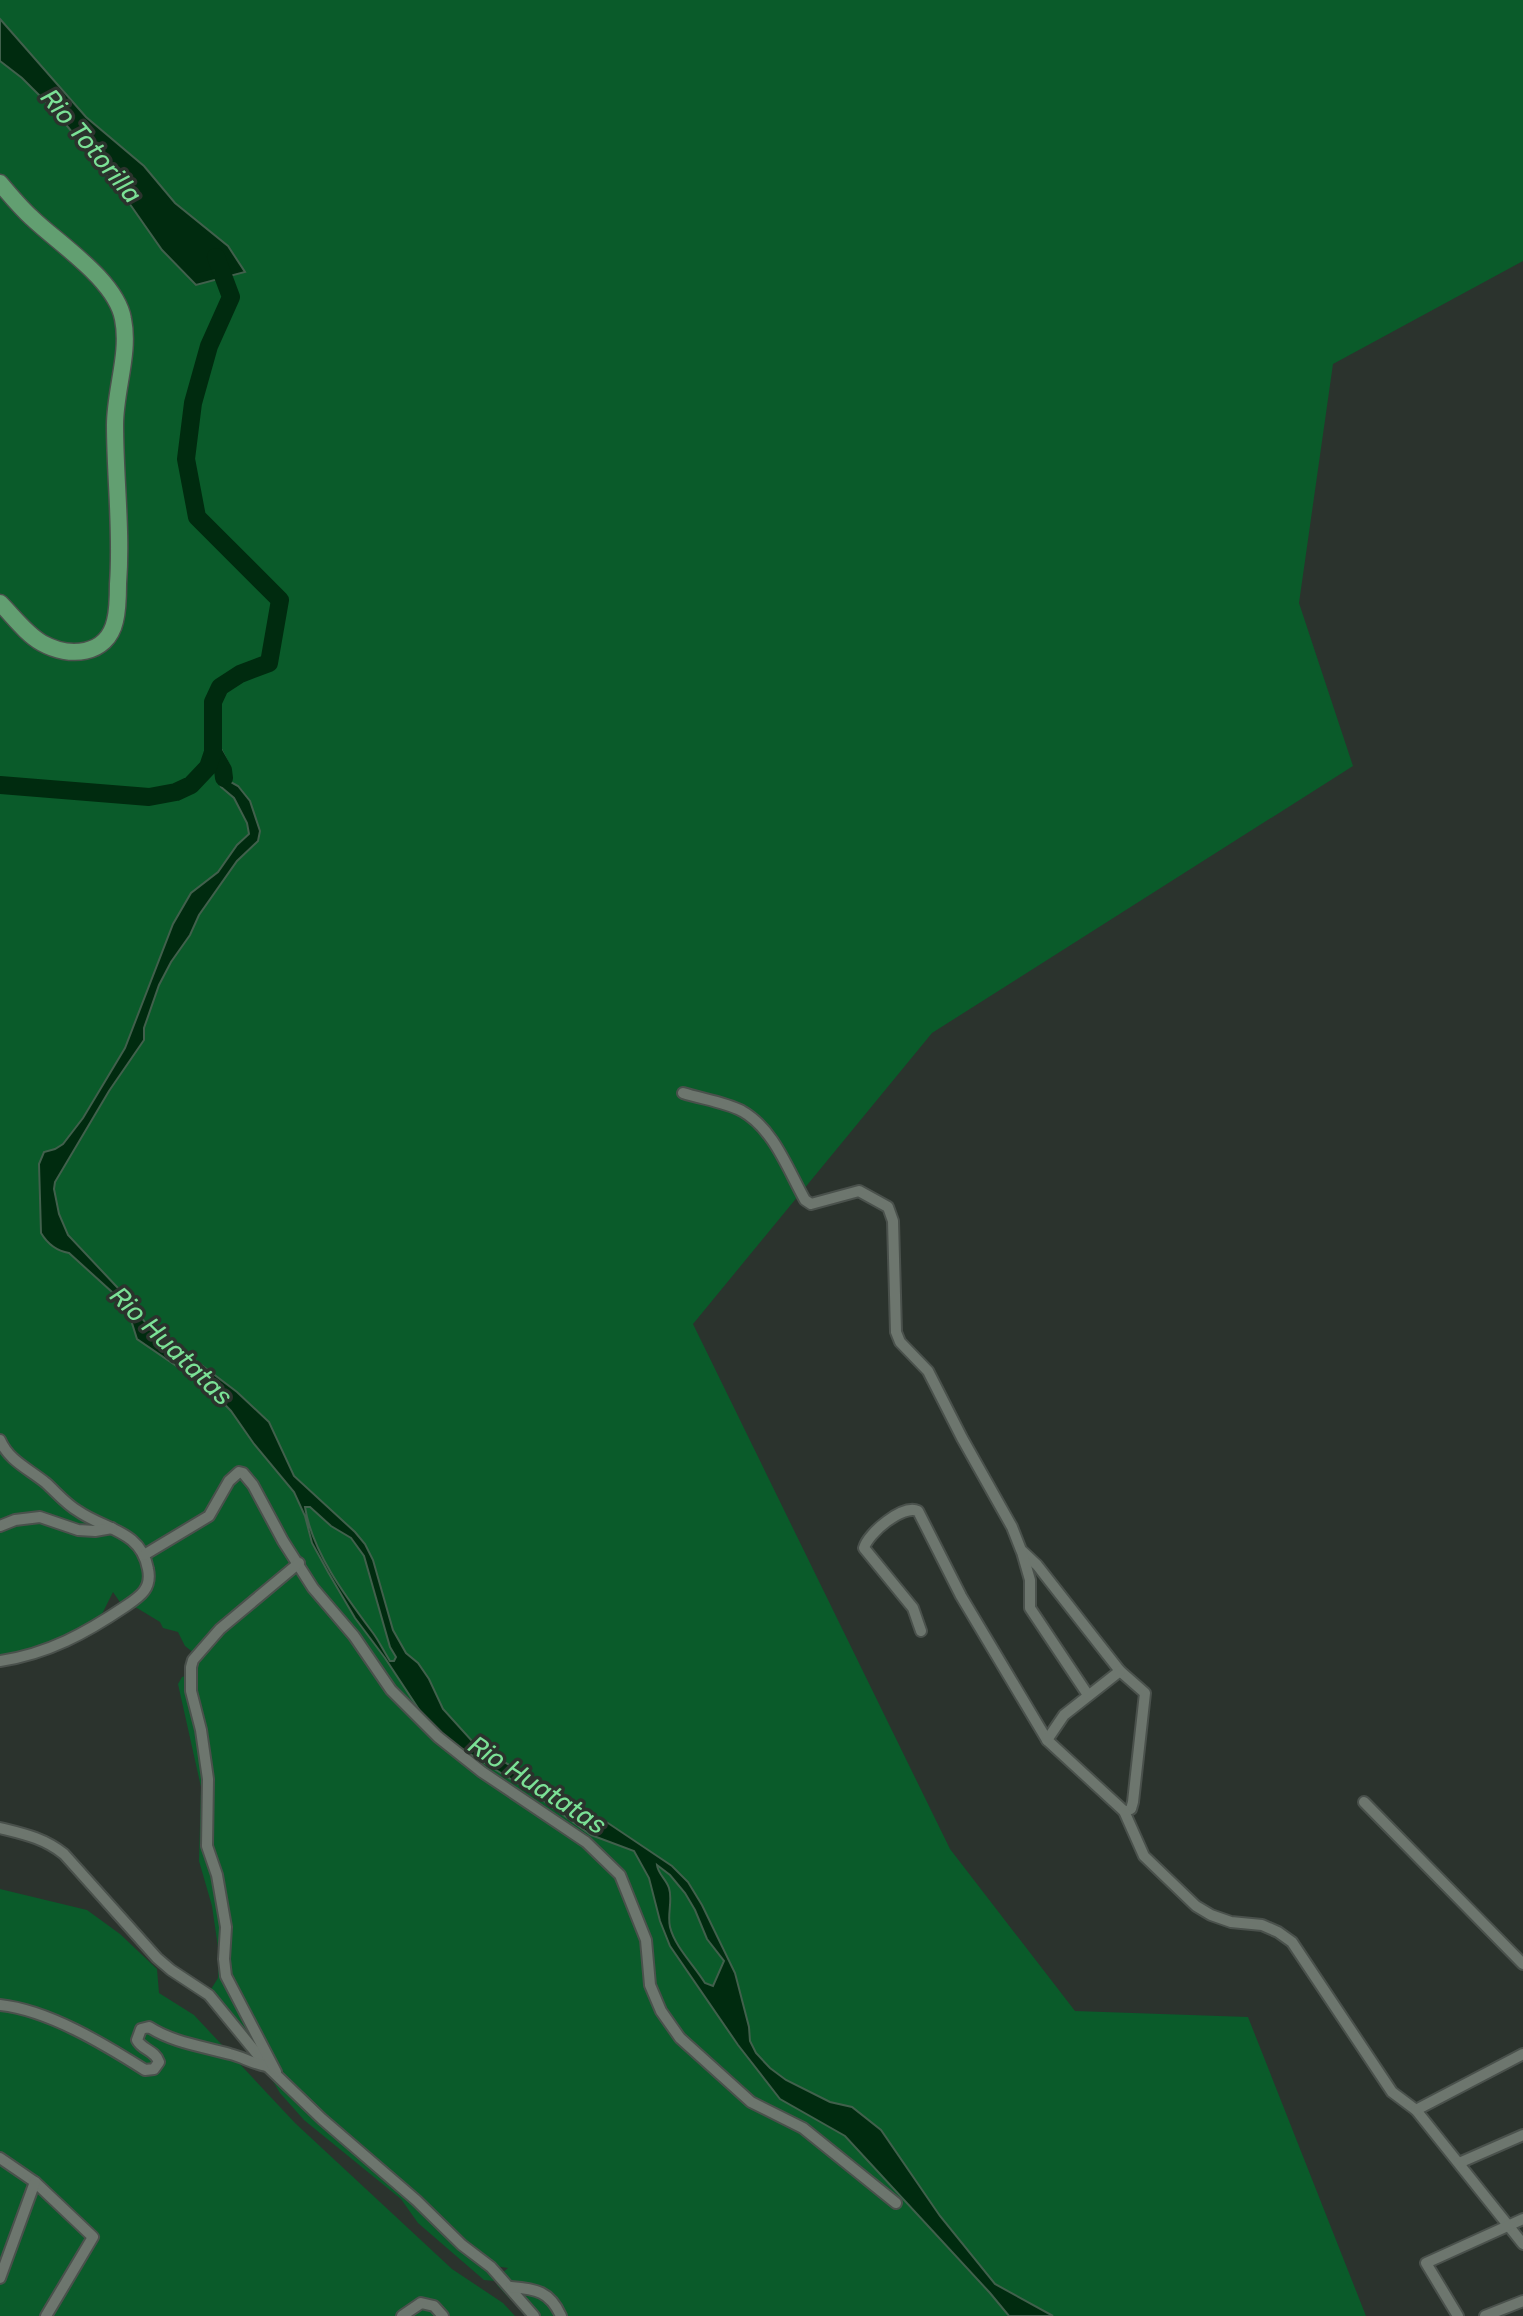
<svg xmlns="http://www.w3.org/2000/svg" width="1523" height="2316" font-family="Rubik,sans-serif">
  <rect width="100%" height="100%" fill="#2b332d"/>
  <g fill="#0a5b2a">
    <polygon points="0,0 1523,0 1523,261 1333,364 1299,603 1353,766 932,1033 693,1324 950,1849 1075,2011 1248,2017 1366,2316 537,2316 522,2301 511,2300 497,2285 501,2274 508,2268 495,2266 495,2281 484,2280 418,2223 401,2199 304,2120 280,2093 260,2059 208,1994 218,1978 219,1954 212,1906 199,1861 201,1787 178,1684 182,1677 196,1673 194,1653 185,1646 178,1632 163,1628 160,1622 137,1608 124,1608 113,1592 99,1620 85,1629 0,1662"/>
    <polygon points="0,1889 87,1910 120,1934 157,1969 159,1993 194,2015 295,2123 452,2269 503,2303 515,2316 0,2316"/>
  </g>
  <g fill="#002b0f" stroke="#41604c" stroke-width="2" fill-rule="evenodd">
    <polygon points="0,19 86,117 144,166 175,203 228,246 245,272 196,285 162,250 127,200 55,111 22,78 0,61"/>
    <path d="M 220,747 L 229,765 L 227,780 L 238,786 L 250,801 L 260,831 L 258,841 L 237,861 L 199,915 L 190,935 L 171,962 L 159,985 L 144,1028 L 144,1040 L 109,1091 L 55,1182 L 54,1189 L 59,1214 L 68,1235 L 117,1287 L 145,1322 L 237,1392 L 269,1422 L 294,1476 L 355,1532 L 365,1544 L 373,1560 L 393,1630 L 406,1653 L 418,1663 L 429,1679 L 443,1709 L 472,1741 L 571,1805 L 608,1823 L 672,1866 L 688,1882 L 702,1905 L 735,1973 L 749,2027 L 750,2041 L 756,2053 L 770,2068 L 786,2080 L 830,2102 L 852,2107 L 881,2130 L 940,2216 L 995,2284 L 1053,2316 L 1009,2316 L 990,2293 L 845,2136 L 780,2099 L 738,2045 L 670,1946 L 660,1921 L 649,1878 L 634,1851 L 591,1835 L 530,1791 L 449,1741 L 420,1711 L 385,1658 L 355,1618 L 328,1572 L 312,1543 L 305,1516 L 294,1492 L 254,1444 L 231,1411 L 210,1389 L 137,1339 L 130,1317 L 112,1292 L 69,1253 C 57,1251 47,1243 41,1233 L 39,1164 L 44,1152 L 55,1149 L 63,1144 L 83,1118 L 125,1048 L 173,924 L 191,893 L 218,872 L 237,845 L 249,834 L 247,823 L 234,798 L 221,787 L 219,781 L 222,773 L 214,759 ZM 305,1507 L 310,1507 L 331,1526 L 351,1538 L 364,1556 L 390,1647 L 396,1657 L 394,1661 L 390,1661 C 384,1652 379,1641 373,1633 C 346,1597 312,1552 305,1507 ZM 657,1865 L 670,1875 L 685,1893 L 695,1910 L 707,1939 L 724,1961 L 713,1986 L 705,1983 C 694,1965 675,1947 670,1927 C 667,1914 673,1900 669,1888 C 666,1879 658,1874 657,1865 Z"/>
  </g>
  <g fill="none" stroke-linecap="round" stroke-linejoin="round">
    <g stroke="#002b0f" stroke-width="18">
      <polyline points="213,752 223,770 224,778"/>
      <polyline points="0,785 149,797 176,792 191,785 208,767 213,752 213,702 220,687 240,674 269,663 280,600 197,517 186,459 193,403 209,346 231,297 216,257"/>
    </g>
    <defs>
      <g id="minor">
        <path d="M 683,1093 C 702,1099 725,1102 742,1111 C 774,1129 788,1170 805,1200 L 811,1204 L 859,1191 L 888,1207 L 893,1221 L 896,1332 L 900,1342 L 928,1371 L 962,1438 L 1012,1527 L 1021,1550 L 1037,1565 L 1120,1671 L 1145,1693 L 1133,1802 L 1131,1809 L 1124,1811"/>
        <path d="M 0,1440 C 9,1461 29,1469 46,1483 C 56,1492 66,1504 78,1511 C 105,1530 141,1530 148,1569 C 152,1588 141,1596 126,1606 C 86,1633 48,1654 0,1661"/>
        <polyline points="0,1526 15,1520 40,1517 78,1530 95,1531 112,1528"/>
        <polyline points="1022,1552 1030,1580 1030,1608 1088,1695"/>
        <polyline points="144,1555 209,1516 229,1481 239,1472 243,1473 253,1485 283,1541 313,1588 354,1636 391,1690 438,1737 482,1772 586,1842 620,1875 646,1940 650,1985 661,2011 680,2038 751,2102 803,2128 896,2203"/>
        <path d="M 921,1631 L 913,1608 L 864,1548 C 868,1533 903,1504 918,1511 L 961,1596 L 1047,1740 L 1124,1811 L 1144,1856 L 1196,1906 L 1211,1915 L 1231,1922 L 1262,1925 L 1278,1932 L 1292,1942 L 1392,2092 L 1416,2110 L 1523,2244"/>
        <polyline points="1047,1740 1064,1715 1120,1671"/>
        <polyline points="1364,1802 1523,1964"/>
        <path d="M 0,1828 C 24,1834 44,1838 64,1854 L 157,1958 L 171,1970 L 209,1995 L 267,2066 L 322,2119 L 416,2200 L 462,2245 L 491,2267 L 534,2316"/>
        <path d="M 0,2005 C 48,2010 104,2044 145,2070 L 154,2069 L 159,2062 C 155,2050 142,2050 137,2040 L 141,2029 L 149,2027 C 174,2043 202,2046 230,2054 C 243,2057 253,2064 267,2066"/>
        <polyline points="276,2072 226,1976 224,1959 226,1927 217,1875 207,1846 208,1779 201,1730 191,1691 191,1667 193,1660 220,1629 299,1563"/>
        <polyline points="1416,2110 1523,2054"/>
        <polyline points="0,2158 35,2182 93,2237 46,2316"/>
        <polyline points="1459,2163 1523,2135"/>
        <polyline points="0,2278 35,2182"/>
        <path d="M 511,2287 C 536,2289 550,2291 561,2316"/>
        <polyline points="402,2316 421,2303 434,2306 443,2316"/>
        <polyline points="1458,2316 1426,2263 1523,2219"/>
        <polyline points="1485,2316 1523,2301"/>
      </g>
      <path id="highway" d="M 0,183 C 10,195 20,207 32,218 C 59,244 116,280 123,319 C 130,353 115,390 115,425 C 115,478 122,531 118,584 C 118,596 118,609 115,621 C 107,656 69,658 42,643 C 26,634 13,616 0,603"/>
    </defs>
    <use href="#minor" stroke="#4a514c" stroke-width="14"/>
    <use href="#highway" stroke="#4a514c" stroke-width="19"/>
    <use href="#minor" stroke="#6d766e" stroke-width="10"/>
    <use href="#highway" stroke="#629f71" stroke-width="16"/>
  </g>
  <g text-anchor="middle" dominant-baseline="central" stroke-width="7" stroke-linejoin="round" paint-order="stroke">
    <g font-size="26" font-style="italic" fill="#7be196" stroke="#2b332d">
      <text transform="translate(91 146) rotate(50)">Rio Totorilla</text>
      <text transform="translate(171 1346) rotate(44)">Rio Huatatas</text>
      <text transform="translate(537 1785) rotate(33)">Rio Huatatas</text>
    </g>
  </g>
</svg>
